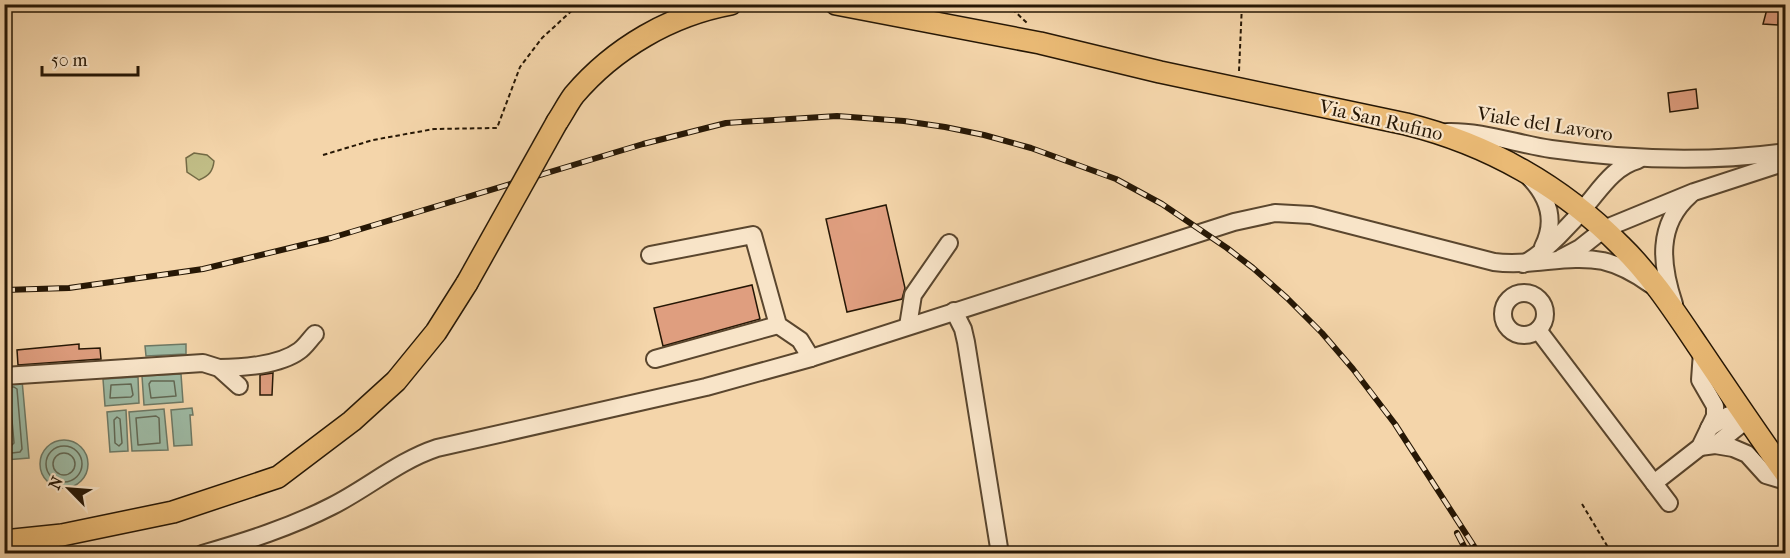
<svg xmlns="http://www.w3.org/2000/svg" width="1790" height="558" font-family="'IM FELL French Canon',serif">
  <rect width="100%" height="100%" fill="#f4d5aa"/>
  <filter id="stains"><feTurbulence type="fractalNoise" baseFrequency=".00333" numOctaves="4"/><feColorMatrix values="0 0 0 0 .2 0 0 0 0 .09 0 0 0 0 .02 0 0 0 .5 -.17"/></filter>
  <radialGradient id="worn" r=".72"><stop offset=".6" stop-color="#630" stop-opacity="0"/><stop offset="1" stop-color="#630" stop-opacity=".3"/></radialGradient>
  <path fill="#c0bc85" stroke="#736a45" stroke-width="1.5" d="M 194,153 L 207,155 L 214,161 C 213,171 209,176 199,180 L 187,172 L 186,158 Z"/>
  <g fill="#9db9a3" stroke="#6d7864" stroke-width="1.5">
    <polygon points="186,344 186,354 146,356 145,346"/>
    <polygon points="181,374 183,402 144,405 142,376"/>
    <polygon points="138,377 139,403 105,406 103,379"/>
    <polygon points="22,380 29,458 5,460 5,381"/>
    <polygon points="192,408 193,415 190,415 192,445 174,446 171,410"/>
    <polygon points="164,409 168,450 132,451 129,412"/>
    <polygon points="126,410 128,451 110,452 107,412"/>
    <circle cx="64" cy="464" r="24"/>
  </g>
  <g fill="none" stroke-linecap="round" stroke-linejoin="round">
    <g stroke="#626854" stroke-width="1.5">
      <polygon points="151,381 174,381 176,396 151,398 149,384"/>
      <polygon points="131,384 133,395 131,397 110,398 111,385"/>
      <polyline points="4,387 14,387 17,389 22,449 20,452 4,454"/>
      <polyline points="4,394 10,397 14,443 12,445 4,446"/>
      <polygon points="156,416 159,418 160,443 138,445 136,418"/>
      <polygon points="117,417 120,419 122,443 119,446 115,443 114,420"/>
      <circle cx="64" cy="464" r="18"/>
      <circle cx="64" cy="464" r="11"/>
    </g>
  </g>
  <g fill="#df9e7f" stroke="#261705" stroke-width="1.5">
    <polygon points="1767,9 1779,11 1778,25 1763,24"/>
    <polygon points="1696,89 1698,108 1670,112 1668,93"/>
    <polygon points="886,205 905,288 902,299 847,312 826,219"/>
    <polygon points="752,285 760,319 663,346 654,308"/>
    <polygon points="79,344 79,349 100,348 101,359 18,365 17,350"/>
    <polygon points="273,373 272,395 260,395 260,375"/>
  </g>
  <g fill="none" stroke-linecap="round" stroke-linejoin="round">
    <defs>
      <g id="minor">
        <path d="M 1447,132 C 1482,131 1517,144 1551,149 C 1629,160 1707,163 1786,152"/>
        <path d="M 1530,178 C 1549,198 1556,222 1543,247"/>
        <polyline points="650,255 753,235 778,325 800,340 811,358"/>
        <polyline points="1561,258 1580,248 1604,229 1694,192 1786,162"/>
        <path d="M 1523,264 C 1544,254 1574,221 1589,202 C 1603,185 1616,166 1638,160"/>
        <circle cx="1524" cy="314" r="21"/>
        <path d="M 1674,304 C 1661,265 1656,225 1690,195"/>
        <polyline points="954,311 963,329 966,342 1000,554"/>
        <polyline points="908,326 913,295 949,243"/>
        <polyline points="1538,330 1669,503"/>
        <polyline points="655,359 778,325"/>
        <path d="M 219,368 C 242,368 280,365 299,351 C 305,347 310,339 315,334"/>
        <polyline points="4,376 203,363 219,368 239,386"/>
        <polyline points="1709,428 1729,415 1744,414 1739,426 1715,445"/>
        <polyline points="1700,447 1715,445 1733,448 1747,454 1766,475 1786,481"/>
        <polyline points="1654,483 1700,447 1715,416 1715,406 1700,380 1702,352"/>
        <path d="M 202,554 C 247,541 291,527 332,506 C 368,488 398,461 437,448 L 706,387 L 811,358 L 1234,222 L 1275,213 L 1311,215 L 1494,262 C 1532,267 1568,254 1603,261 C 1620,265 1636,274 1650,284"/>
      </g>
      <g id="major">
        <path d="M 836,4 L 1040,43 L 1160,72 L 1406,124 C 1488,144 1562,186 1621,246 C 1651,275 1675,312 1698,346 C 1727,389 1756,432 1786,474"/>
        <path d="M 557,122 C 563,113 568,103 574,95 C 614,48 671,15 731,4"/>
        <polyline points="4,541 62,535 173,512 278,477 352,421 396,381 436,332 467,283"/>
      </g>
    </defs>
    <use href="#minor" stroke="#5a462e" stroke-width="20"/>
    <use href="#major" stroke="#261705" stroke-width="24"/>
    <g stroke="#261705" stroke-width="2" stroke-dasharray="4.5 3" stroke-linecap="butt">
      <polyline points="1007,4 1027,23"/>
      <polyline points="1239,71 1242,4"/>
      <polyline points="323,155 373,140 434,129 497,128 520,67 542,38 579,4"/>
      <polyline points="1582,504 1612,554"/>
    </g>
    <use href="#minor" stroke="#f8e4c8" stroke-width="16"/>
    <use href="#major" stroke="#eaba75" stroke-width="21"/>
    <defs>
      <g id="rail">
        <polyline points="4,290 69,288 203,269 331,238 643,144 726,123 837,116 904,121 945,127 984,135 1031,148 1116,179 1162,204 1227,248 1253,268 1287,298 1322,333 1353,369 1395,424 1479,554"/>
        <polyline points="1457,533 1468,554"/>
      </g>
    </defs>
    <use href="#rail" stroke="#261705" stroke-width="6"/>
    <use href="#rail" stroke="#f8e4c8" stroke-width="4" stroke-dasharray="11" stroke-linecap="butt"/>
    <defs>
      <polyline id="major-bridge" points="467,283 557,122"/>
    </defs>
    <use href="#major-bridge" stroke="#261705" stroke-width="24" stroke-linecap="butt"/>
    <use href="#major-bridge" stroke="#eaba75" stroke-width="21"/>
  </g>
  <g text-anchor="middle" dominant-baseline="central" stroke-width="4.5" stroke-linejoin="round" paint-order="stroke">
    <g font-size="20" fill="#261705" stroke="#f8e4c8">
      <text transform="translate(1381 120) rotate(13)">Via San Rufino</text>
      <text transform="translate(1545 124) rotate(9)">Viale del Lavoro</text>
    </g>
  </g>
  <rect width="1790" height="558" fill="none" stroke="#f4d5aa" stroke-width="24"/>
  <rect x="6" y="6" width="1778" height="546" fill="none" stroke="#261705" stroke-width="3"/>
  <rect x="12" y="12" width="1766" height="534" fill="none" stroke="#261705" stroke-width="1.5"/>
  <g transform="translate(69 489) rotate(295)" stroke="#f8e4c8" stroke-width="4.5" paint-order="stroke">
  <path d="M0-4.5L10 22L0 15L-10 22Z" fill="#261705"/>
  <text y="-9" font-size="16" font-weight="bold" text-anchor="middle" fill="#261705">N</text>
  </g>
  <path d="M42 66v9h96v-9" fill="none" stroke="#261705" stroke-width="3"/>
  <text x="51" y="66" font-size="18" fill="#261705" stroke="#f8e4c8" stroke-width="4.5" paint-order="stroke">50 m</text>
  <rect width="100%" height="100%" filter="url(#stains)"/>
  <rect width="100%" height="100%" fill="url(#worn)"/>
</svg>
